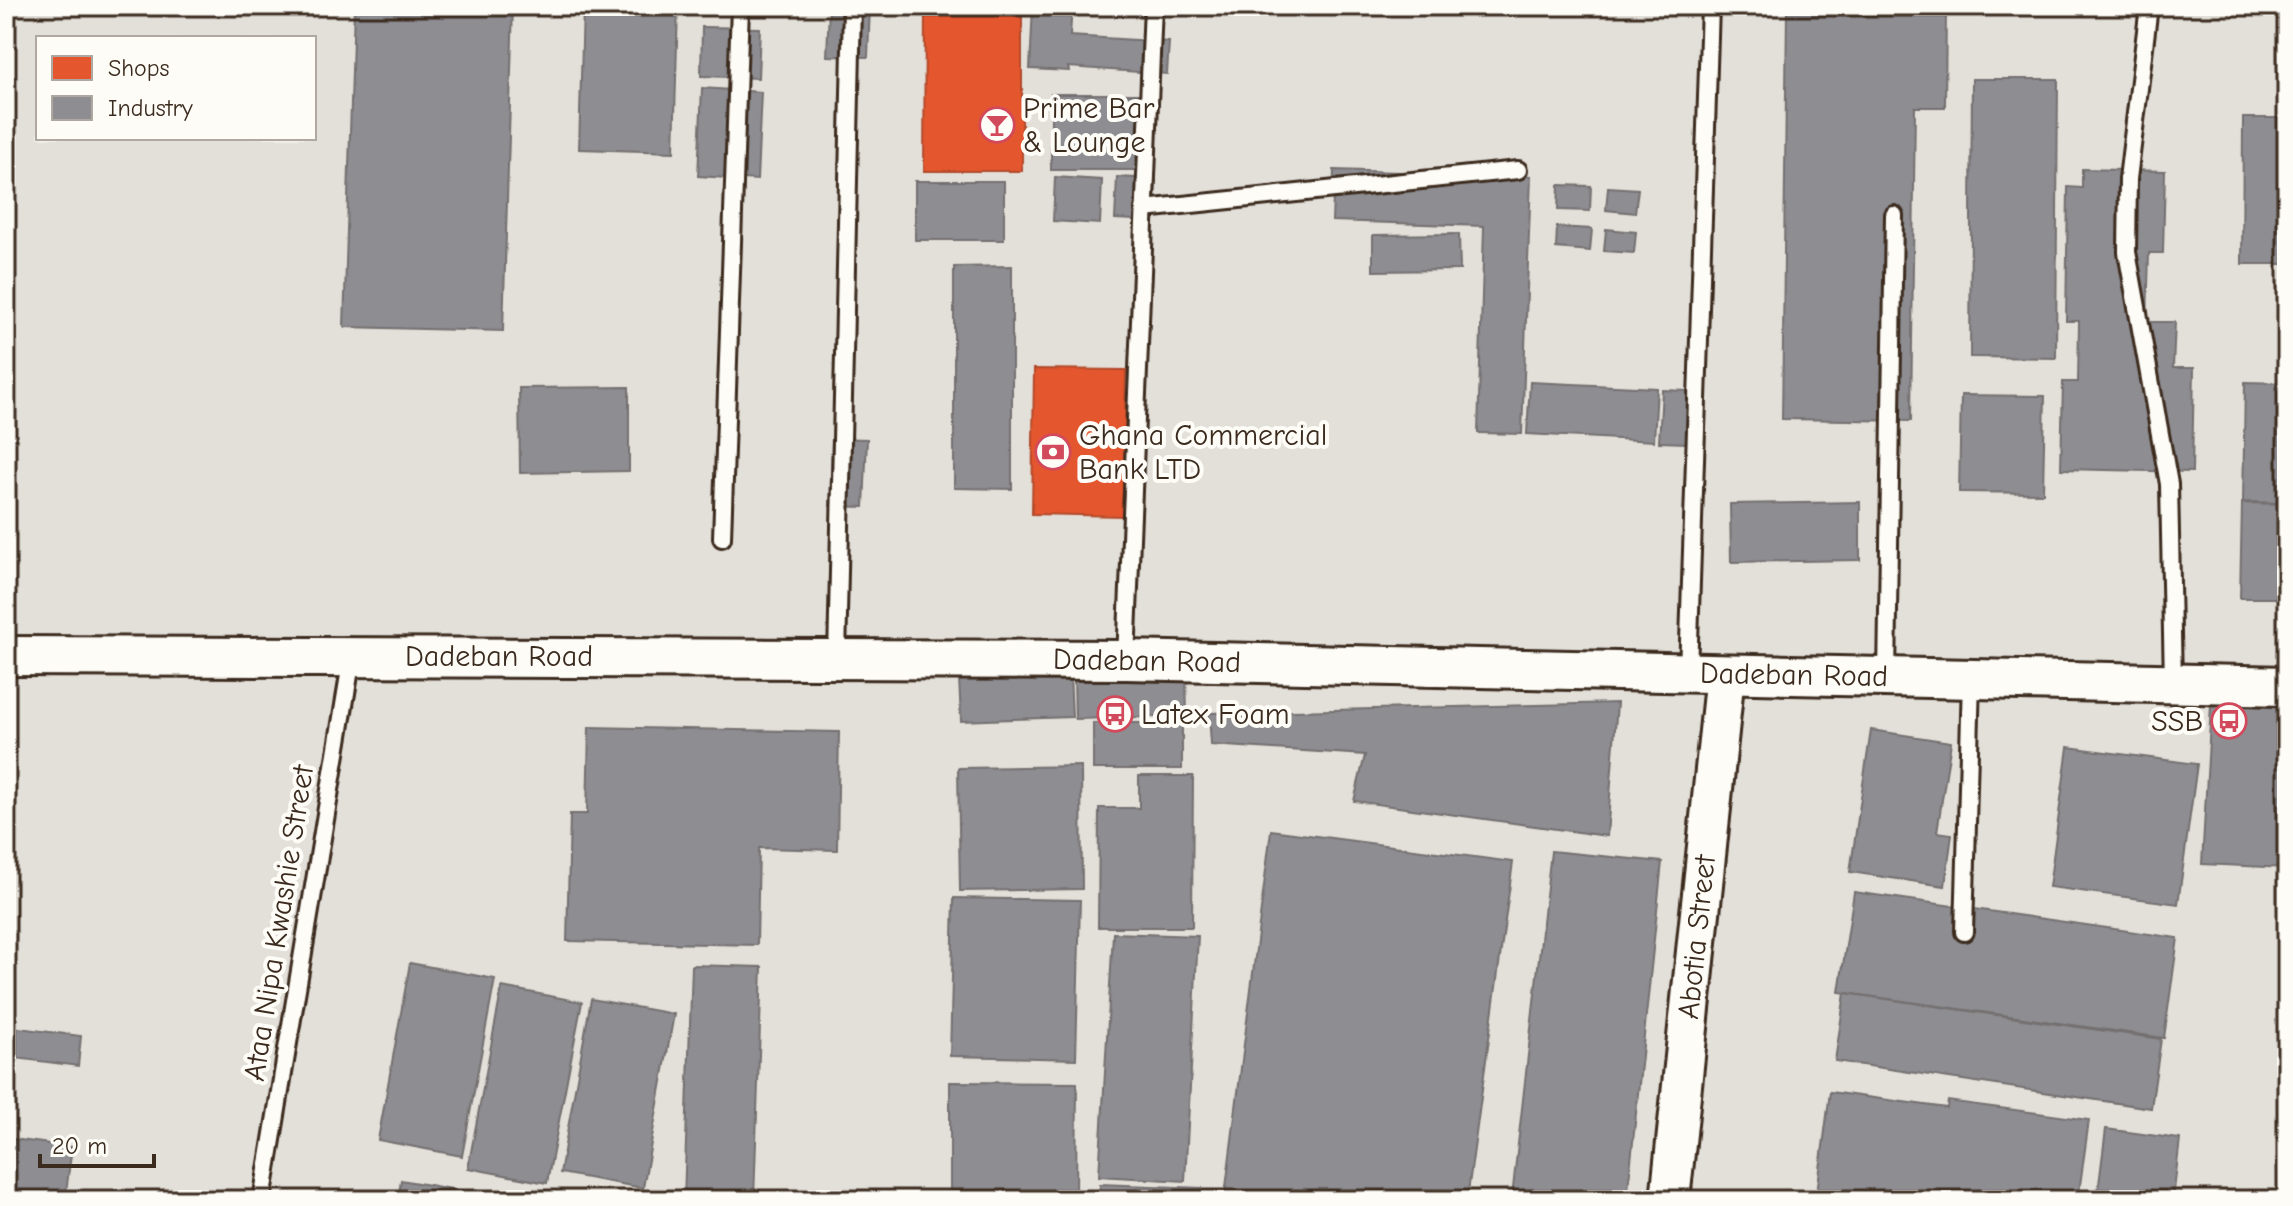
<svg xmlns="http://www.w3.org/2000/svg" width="2293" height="1206" font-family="'Comic Neue',sans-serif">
  <rect width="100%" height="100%" fill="#f1efea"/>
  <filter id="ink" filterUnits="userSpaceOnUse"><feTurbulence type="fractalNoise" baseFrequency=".0125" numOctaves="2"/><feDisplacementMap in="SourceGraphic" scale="16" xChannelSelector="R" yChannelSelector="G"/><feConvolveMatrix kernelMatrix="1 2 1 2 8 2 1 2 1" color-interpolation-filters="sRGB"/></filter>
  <g filter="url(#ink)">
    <path fill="#e3e0da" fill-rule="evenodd" d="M 6,6 L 2287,6 L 2287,1200 L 6,1200 ZM 38,38 L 314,38 L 314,138 L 38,138 Z"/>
    <g fill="#e4572e" stroke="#b14a29" stroke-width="2">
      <polygon points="925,6 1022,6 1022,171 924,171"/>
      <polygon points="1034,369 1126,370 1123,516 1032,514"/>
    </g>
    <g fill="#8d8d92" stroke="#746f6f" stroke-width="2">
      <polygon points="354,6 513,6 503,331 344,327"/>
      <polygon points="583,6 678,6 674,152 579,149"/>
      <polygon points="829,6 870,6 868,57 827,56"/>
      <polygon points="1033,6 1072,6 1070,36 1169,42 1167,74 1068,67 1069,71 1030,69"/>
      <polygon points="1787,9 1946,10 1945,107 1915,107 1911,421 1782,419"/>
      <polygon points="702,27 760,28 758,78 701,76"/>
      <polygon points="1972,79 2058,79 2056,358 1970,357"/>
      <polygon points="702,88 761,92 757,180 698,176"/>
      <rect x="1051" y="94" width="101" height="76"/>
      <polygon points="2243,118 2287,118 2287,264 2242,264"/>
      <polygon points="2082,169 2165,171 2163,253 2149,253 2147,322 2175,322 2173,368 2194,368 2192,472 2061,469 2063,382 2078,382 2079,321 2066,321 2068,187 2082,188"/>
      <polygon points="1334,170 1531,176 1522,434 1478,433 1484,226 1332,221"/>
      <polygon points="1055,177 1102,180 1100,224 1053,221"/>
      <polygon points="1117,177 1156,179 1154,221 1115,219"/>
      <rect x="915" y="181" width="89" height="59"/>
      <polygon points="1559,185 1591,186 1590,211 1558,210"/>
      <polygon points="1608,187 1638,189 1635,213 1606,210"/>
      <polygon points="1557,227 1592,229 1590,251 1556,248"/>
      <polygon points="1606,229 1636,232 1634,253 1604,251"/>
      <polygon points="1459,234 1460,270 1373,271 1373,235"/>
      <polygon points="1012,266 1012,489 954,488 954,267"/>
      <polygon points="1530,382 1657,388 1654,441 1527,434"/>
      <polygon points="2245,382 2287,383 2287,503 2243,502"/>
      <polygon points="629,387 629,471 520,473 519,388"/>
      <polygon points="1662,390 1689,391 1687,443 1659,442"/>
      <polygon points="1961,395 2045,396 2043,493 1959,492"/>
      <polygon points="832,438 867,439 864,507 830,506"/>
      <polygon points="1860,502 1860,560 1731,562 1730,504"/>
      <polygon points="2242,503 2287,504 2287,598 2240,598"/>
      <polygon points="1070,673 1072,717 961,721 959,678"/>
      <polygon points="1186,673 1187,716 1075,719 1074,676"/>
      <polygon points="1617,703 1607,836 1354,801 1365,755 1211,745 1209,713"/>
      <polygon points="2211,704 2287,708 2287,868 2202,864"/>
      <rect x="1093" y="723" width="89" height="46"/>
      <polygon points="589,727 839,732 837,850 759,848 757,945 567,941 570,814 587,814"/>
      <polygon points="1871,730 1951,742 1937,832 1952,834 1945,886 1850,872"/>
      <polygon points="2068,747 2197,764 2178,904 2049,887"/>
      <polygon points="1081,766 1082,889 960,891 958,768"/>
      <polygon points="1139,776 1193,776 1192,927 1098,927 1099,808 1139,808"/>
      <polygon points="1271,830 1513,862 1467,1200 1225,1195"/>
      <polygon points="1551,851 1662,862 1627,1200 1512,1197"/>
      <polygon points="1854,892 2178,938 2164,1038 1839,992"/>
      <polygon points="954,898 1080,900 1076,1059 950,1056"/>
      <polygon points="1113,933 1198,936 1185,1181 1099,1176"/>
      <polygon points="410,963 495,979 462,1156 378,1140"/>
      <polygon points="692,965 762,967 754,1200 684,1200"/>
      <polygon points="502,987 582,1002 547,1183 468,1168"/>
      <polygon points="1845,993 2161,1039 2151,1108 1835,1061"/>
      <polygon points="591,999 674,1014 643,1188 560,1173"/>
      <polygon points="11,1027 81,1036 78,1066 7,1057"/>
      <polygon points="950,1082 1077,1083 1076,1200 950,1200"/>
      <polygon points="1830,1092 1947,1108 1948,1101 2089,1120 2078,1200 1816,1200"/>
      <polygon points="2106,1129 2180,1139 2173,1200 2097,1200"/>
      <polygon points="6,1138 72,1147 65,1200 6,1200"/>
      <polygon points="401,1180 514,1200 398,1200"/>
      <polygon points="1100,1184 1202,1188 1201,1200 1099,1200"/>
    </g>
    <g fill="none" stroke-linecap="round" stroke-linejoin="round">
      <defs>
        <g id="service">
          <polyline points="2149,6 2128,179 2127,252 2169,484 2173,683"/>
          <polyline points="1144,209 1518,170"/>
          <polyline points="722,538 740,6"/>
          <polyline points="837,658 852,6"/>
          <polyline points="1126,660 1153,6"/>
          <polyline points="1688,672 1710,6"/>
          <polyline points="1887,677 1894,215"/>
          <polyline points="1964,932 1971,679"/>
          <polyline points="262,1200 352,657"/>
        </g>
        <g id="tertiary">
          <polyline points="6,656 1126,660 2287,686"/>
          <polyline points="1670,1200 1725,674"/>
        </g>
      </defs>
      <use href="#service" stroke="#3b2a1e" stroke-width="22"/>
      <use href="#tertiary" stroke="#3b2a1e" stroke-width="44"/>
      <use href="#service" stroke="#fdfcf7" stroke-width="16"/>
      <use href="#tertiary" stroke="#fdfcf7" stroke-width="38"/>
    </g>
  </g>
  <defs>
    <symbol id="bar-ring" viewBox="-11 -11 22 22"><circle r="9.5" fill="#fdfcf7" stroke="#d1495b" stroke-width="1.5"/><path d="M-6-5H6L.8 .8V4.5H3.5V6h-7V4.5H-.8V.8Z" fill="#d1495b"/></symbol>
    <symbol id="bank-ring" viewBox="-11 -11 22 22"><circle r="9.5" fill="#fdfcf7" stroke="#d1495b" stroke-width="1.5"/><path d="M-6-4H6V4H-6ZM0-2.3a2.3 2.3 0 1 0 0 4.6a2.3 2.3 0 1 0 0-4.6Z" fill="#d1495b"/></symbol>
    <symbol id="bus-ring" viewBox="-11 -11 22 22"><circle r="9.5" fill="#fdfcf7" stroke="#d1495b" stroke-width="1.5"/><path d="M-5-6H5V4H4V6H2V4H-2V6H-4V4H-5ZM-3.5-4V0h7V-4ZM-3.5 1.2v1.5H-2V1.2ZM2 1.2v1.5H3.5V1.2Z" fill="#d1495b"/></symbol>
  </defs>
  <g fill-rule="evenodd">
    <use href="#bar-ring" x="977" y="105" width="40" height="40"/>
    <use href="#bank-ring" x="1033" y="432" width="40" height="40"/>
    <use href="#bus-ring" x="1095" y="694" width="40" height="40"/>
    <use href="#bus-ring" x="2209" y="701" width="40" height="40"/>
  </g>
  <g text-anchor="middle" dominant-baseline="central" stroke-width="8" stroke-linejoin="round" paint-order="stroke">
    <g font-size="30" fill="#3b2a1e" stroke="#fdfcf7" text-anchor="start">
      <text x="1023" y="108">Prime Bar<tspan x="1023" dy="34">&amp; Lounge</tspan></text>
      <text x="1079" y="435">Ghana Commercial<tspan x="1079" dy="34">Bank LTD</tspan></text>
      <text x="1141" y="714">Latex Foam</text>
      <text x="2203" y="721" text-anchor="end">SSB</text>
    </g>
    <g font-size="30" fill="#3b2a1e" stroke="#fdfcf7">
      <text x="499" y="656">Dadeban Road</text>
      <text transform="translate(1147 661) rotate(1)">Dadeban Road</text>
      <text transform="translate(1794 675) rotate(1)">Dadeban Road</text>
      <text transform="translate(279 923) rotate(-81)">Ataa Nipa Kwashie Street</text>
      <text transform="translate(1697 937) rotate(-84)">Abotia Street</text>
    </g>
  </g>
  <rect width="2293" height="1206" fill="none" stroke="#fdfcf7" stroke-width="32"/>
  <rect x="16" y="16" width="2261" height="1174" fill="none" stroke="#3b2a1e" stroke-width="3" filter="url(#ink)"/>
  <rect x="36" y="36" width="280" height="104" fill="#fdfcf7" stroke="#afa8a0" stroke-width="2"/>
  <rect x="52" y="56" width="40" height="24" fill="#e4572e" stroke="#afa8a0" stroke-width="2"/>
  <text x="108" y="76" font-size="24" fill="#3b2a1e">Shops</text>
  <rect x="52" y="96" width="40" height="24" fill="#8d8d92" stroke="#afa8a0" stroke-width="2"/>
  <text x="108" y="116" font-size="24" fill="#3b2a1e">Industry</text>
  <path d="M40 1154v12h114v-12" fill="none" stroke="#3b2a1e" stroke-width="4"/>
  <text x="52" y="1154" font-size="24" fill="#3b2a1e" stroke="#fdfcf7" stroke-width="6" paint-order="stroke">20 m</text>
</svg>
